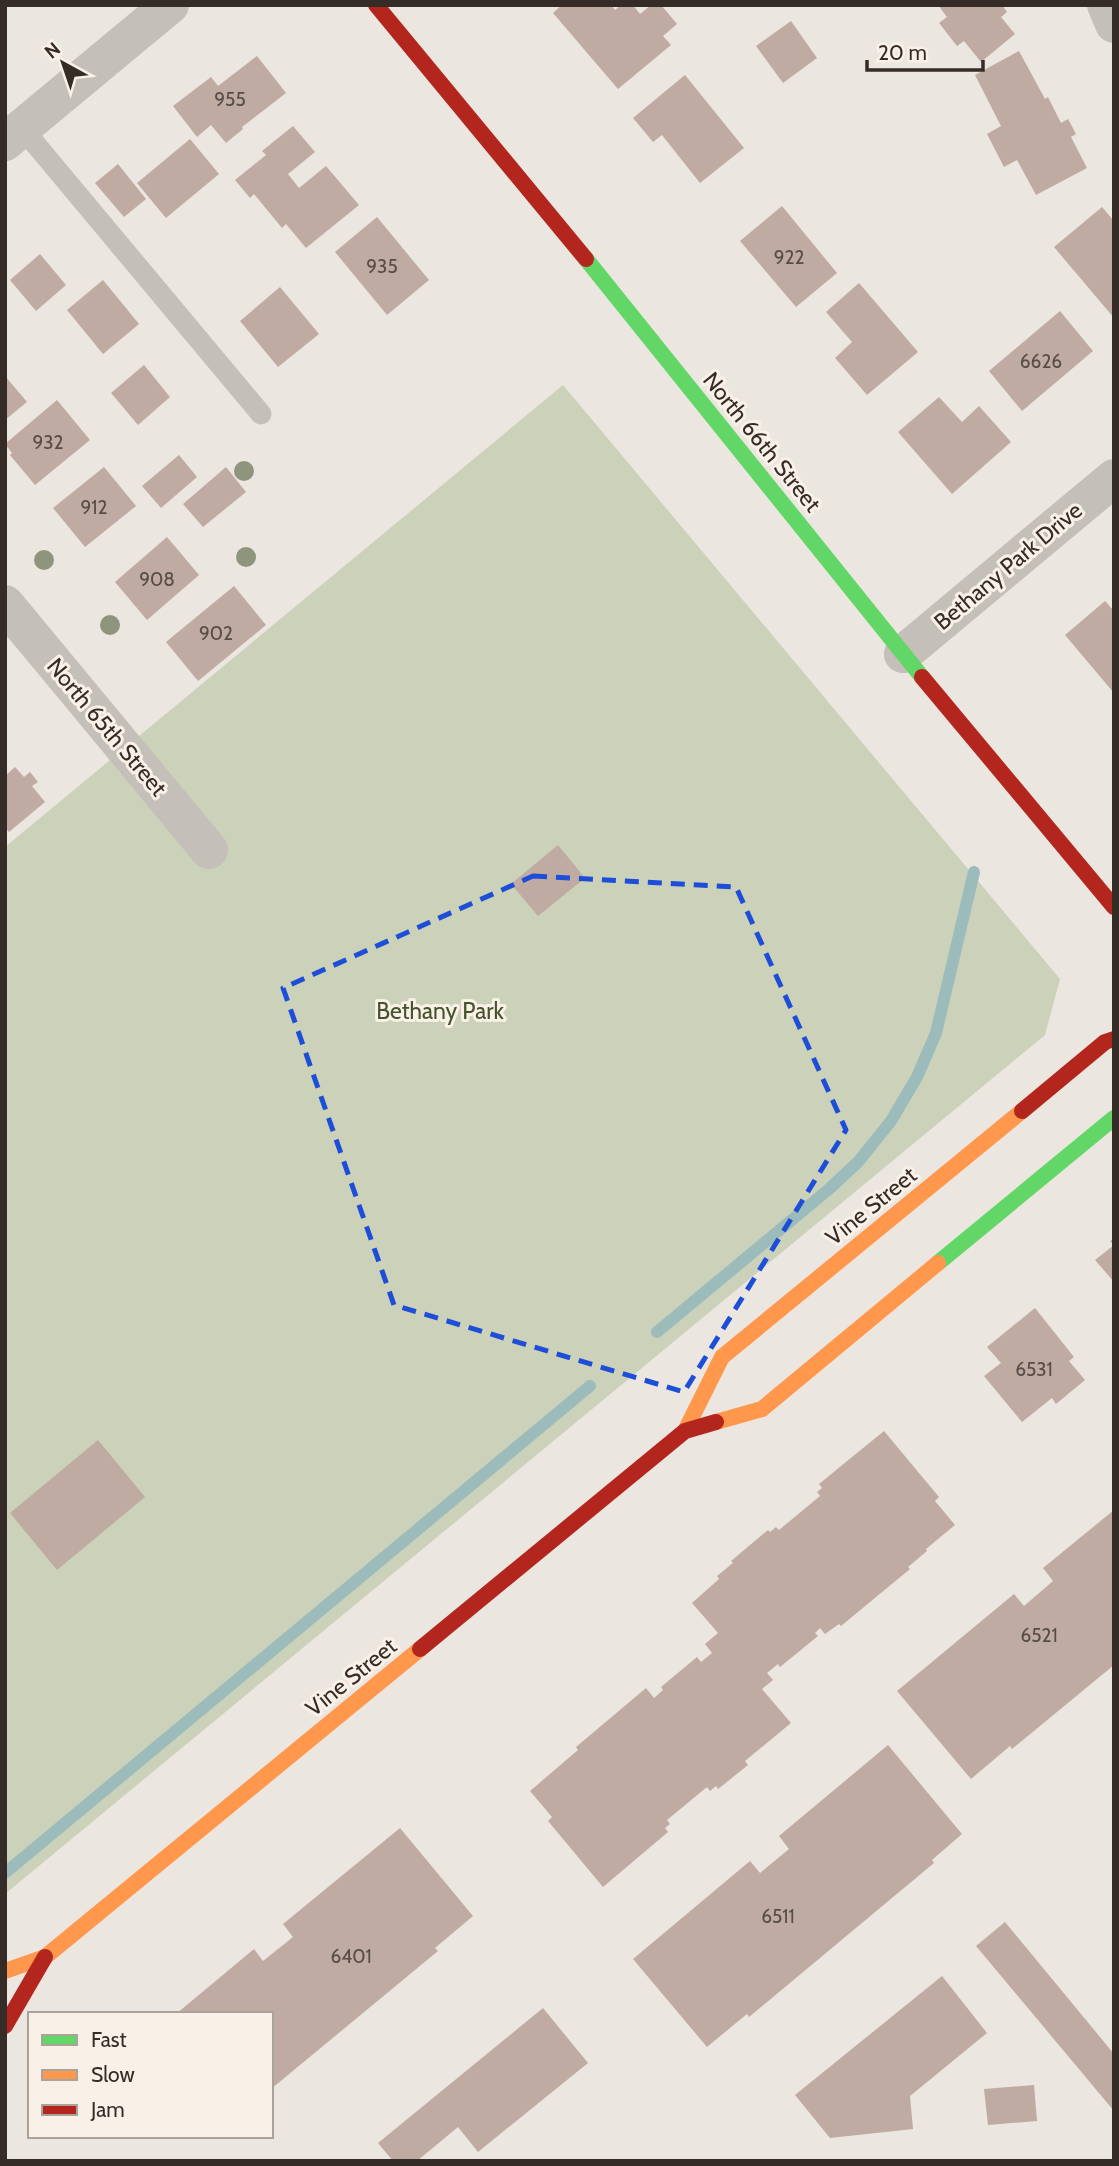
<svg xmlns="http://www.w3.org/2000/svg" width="1119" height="2166" font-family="Cabin,sans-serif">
  <rect width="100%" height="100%" fill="#ece6e0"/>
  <polygon fill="#ccd1ba" points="563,385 1060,979 1045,1035 5,1894 5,847"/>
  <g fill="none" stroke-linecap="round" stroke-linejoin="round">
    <g stroke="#9cbcbc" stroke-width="12">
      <polyline points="657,1332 829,1189 858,1162 891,1121 917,1077 936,1033 974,872"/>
      <polyline points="5,1873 590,1386"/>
    </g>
  </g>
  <g fill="#bfaba2">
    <polygon points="562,5 611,5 615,10 621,5 633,5 640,14 651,5 661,5 677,24 663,36 671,45 618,89 553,13"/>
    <polygon points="938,5 1002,5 1007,12 1001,17 1015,34 981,62 964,41 957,46 939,23 947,17"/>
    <polygon points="791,21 817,58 783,83 756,46"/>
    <polygon points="1019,51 1045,99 1048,97 1061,123 1068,119 1076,134 1071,137 1087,168 1036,195 1017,160 1004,167 987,134 1001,126 975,75"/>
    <polygon points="257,56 286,93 242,127 243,129 226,143 211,125 197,137 173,106 211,77 218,86"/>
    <polygon points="685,75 744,148 700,183 662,135 653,142 633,118"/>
    <polygon points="293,126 315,152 288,174 299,188 326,166 359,205 306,248 286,224 282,228 254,194 250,198 235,180 266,155 262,151"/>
    <polygon points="190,139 219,174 166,218 137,183"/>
    <polygon points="118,164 146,199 124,217 95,183"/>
    <polygon points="782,206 837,273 796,307 740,241"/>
    <polygon points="1102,207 1114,221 1114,318 1054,247"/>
    <polygon points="377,217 429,280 387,315 335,252"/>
    <polygon points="40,254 66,285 36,311 10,280"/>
    <polygon points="103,280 139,324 103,354 67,310"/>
    <polygon points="859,283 918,352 867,395 835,358 852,342 826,312"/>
    <polygon points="280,287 319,334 278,367 240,321"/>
    <polygon points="1060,311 1093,351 1022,411 989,371"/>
    <polygon points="144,365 170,397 138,425 111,393"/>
    <polygon points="5,376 27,402 5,420"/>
    <polygon points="939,397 962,422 979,406 1011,442 952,494 898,432"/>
    <polygon points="57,400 90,440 35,485 10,455 12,453 5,444"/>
    <polygon points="179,455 197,477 161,508 142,486"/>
    <polygon points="104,467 136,506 85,547 53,508"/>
    <polygon points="226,467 246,492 203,527 183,504"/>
    <polygon points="167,537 199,575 147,620 115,582"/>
    <polygon points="234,586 266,625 198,681 166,642"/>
    <polygon points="1105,601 1114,611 1114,693 1065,635"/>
    <polygon points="15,767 24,777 30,772 38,782 32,786 45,802 9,832 5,827 5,776"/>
    <polygon points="558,845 585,878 538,916 511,884"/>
    <polygon points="1114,1238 1114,1282 1095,1260 1114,1245 1110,1241"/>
    <polygon points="1035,1308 1074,1357 1069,1361 1085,1380 1056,1404 1052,1398 1022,1422 984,1376 1001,1363 987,1347"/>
    <polygon points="884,1431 939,1497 935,1501 955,1525 926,1549 927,1551 908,1567 910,1569 841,1626 839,1624 825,1634 820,1628 815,1633 818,1636 780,1667 778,1664 767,1673 773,1680 762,1689 791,1723 745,1761 748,1765 718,1789 716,1786 710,1791 707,1787 667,1820 670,1824 665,1828 668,1832 603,1887 548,1821 552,1817 530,1791 578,1750 576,1747 646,1688 654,1698 663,1690 661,1687 697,1657 701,1662 712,1653 705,1644 718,1633 692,1603 719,1579 717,1576 733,1563 731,1561 768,1530 770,1532 776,1527 779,1530 820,1496 817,1492 822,1488 819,1484"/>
    <polygon points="98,1440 145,1497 57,1570 10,1513"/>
    <polygon points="1114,1510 1114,1665 1012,1749 1010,1746 971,1779 897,1691 1014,1594 1024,1606 1053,1581 1043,1568"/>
    <polygon points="888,1745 962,1834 932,1860 934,1863 749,2017 747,2014 707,2047 633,1959 750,1861 760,1873 789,1849 779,1836"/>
    <polygon points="400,1828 473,1916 435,1948 438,1951 271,2089 271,2014 176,2014 254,1949 263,1961 293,1937 283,1924"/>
    <polygon points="1005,1922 1114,2054 1114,2111 976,1946"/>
    <polygon points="942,1976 987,2033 910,2096 913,2129 830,2138 795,2095"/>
    <polygon points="543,2008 588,2063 478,2152 458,2127 417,2161 393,2161 378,2143"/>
    <polygon points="1034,2085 1037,2121 988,2125 984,2089"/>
  </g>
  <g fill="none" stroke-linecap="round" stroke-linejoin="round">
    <polyline stroke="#c5bfb9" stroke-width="21" points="22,128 261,414"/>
    <g stroke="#c5bfb9" stroke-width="38">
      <polyline points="1106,5 1114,24"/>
      <polyline points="5,142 170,5"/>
      <polyline points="5,604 209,850"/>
      <polyline points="903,654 1114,478"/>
    </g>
    <g stroke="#63d668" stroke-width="16">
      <polyline points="586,259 922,677"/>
      <polyline points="938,1263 1114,1118"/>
    </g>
    <g stroke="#ff974d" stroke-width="16">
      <polyline points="716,1422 762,1409 938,1263"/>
      <polyline points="685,1431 722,1357 1022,1111"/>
      <polyline points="5,1971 45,1957 420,1649"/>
    </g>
    <g stroke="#b3261e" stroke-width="16">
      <polyline points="376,5 586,259"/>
      <polyline points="922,677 1114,907"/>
      <polyline points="1022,1111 1105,1042 1114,1039"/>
      <polyline points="420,1649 685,1431 716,1422"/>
      <polyline points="5,2026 45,1957"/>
    </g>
  </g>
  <g fill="#8f957d">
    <circle cx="244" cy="471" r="10"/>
    <circle cx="246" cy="557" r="10"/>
    <circle cx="44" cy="560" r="10"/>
    <circle cx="110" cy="625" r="10"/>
  </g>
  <path fill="none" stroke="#1d4ed8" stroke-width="5" stroke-dasharray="14 9" stroke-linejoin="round" d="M 533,876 L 736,887 L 846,1130 L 684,1392 L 394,1305 L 283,988 Z"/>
  <g text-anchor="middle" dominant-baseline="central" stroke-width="6" stroke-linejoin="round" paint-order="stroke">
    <g font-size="19" fill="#584c46">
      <text x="230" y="99">955</text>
      <text x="789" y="257">922</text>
      <text x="382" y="266">935</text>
      <text x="1041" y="361">6626</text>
      <text x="48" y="442">932</text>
      <text x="94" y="507">912</text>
      <text x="157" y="579">908</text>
      <text x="216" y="633">902</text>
      <text x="1034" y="1369">6531</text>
      <text x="1039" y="1635">6521</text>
      <text x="778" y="1916">6511</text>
      <text x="351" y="1956">6401</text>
    </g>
    <g font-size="23" fill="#352c27" stroke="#f9f1e7">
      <text transform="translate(762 442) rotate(51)">North 66th Street</text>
      <text transform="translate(1008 566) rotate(-40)">Bethany Park Drive</text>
      <text transform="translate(107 727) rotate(50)">North 65th Street</text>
      <text transform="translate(871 1206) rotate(-39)">Vine Street</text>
      <text transform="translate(351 1677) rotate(-39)">Vine Street</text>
    </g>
    <g font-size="23" fill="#43532c" stroke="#f9f1e7">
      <text x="440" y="1011">Bethany Park</text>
    </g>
  </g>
  <rect width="1119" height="2166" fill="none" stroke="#352c27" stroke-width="14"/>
  <rect x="28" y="2012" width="245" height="126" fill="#f9f1e7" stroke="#aba29a" stroke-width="2"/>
  <rect x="42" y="2035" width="35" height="10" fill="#63d668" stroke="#aba29a" stroke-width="2"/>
  <text x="91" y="2047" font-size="21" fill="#352c27">Fast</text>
  <rect x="42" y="2070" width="35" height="10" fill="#ff974d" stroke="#aba29a" stroke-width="2"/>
  <text x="91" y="2082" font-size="21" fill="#352c27">Slow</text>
  <rect x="42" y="2105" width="35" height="10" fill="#b3261e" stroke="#aba29a" stroke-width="2"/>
  <text x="91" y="2117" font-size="21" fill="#352c27">Jam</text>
  <g transform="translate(63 63) rotate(320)" stroke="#f9f1e7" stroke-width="5" paint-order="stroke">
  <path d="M0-5L12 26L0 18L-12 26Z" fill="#352c27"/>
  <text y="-10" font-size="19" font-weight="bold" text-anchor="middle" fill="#352c27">N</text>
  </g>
  <path d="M867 60v10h116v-10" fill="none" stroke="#352c27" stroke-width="3.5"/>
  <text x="878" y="60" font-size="21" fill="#352c27" stroke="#f9f1e7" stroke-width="5" paint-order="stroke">20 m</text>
</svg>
